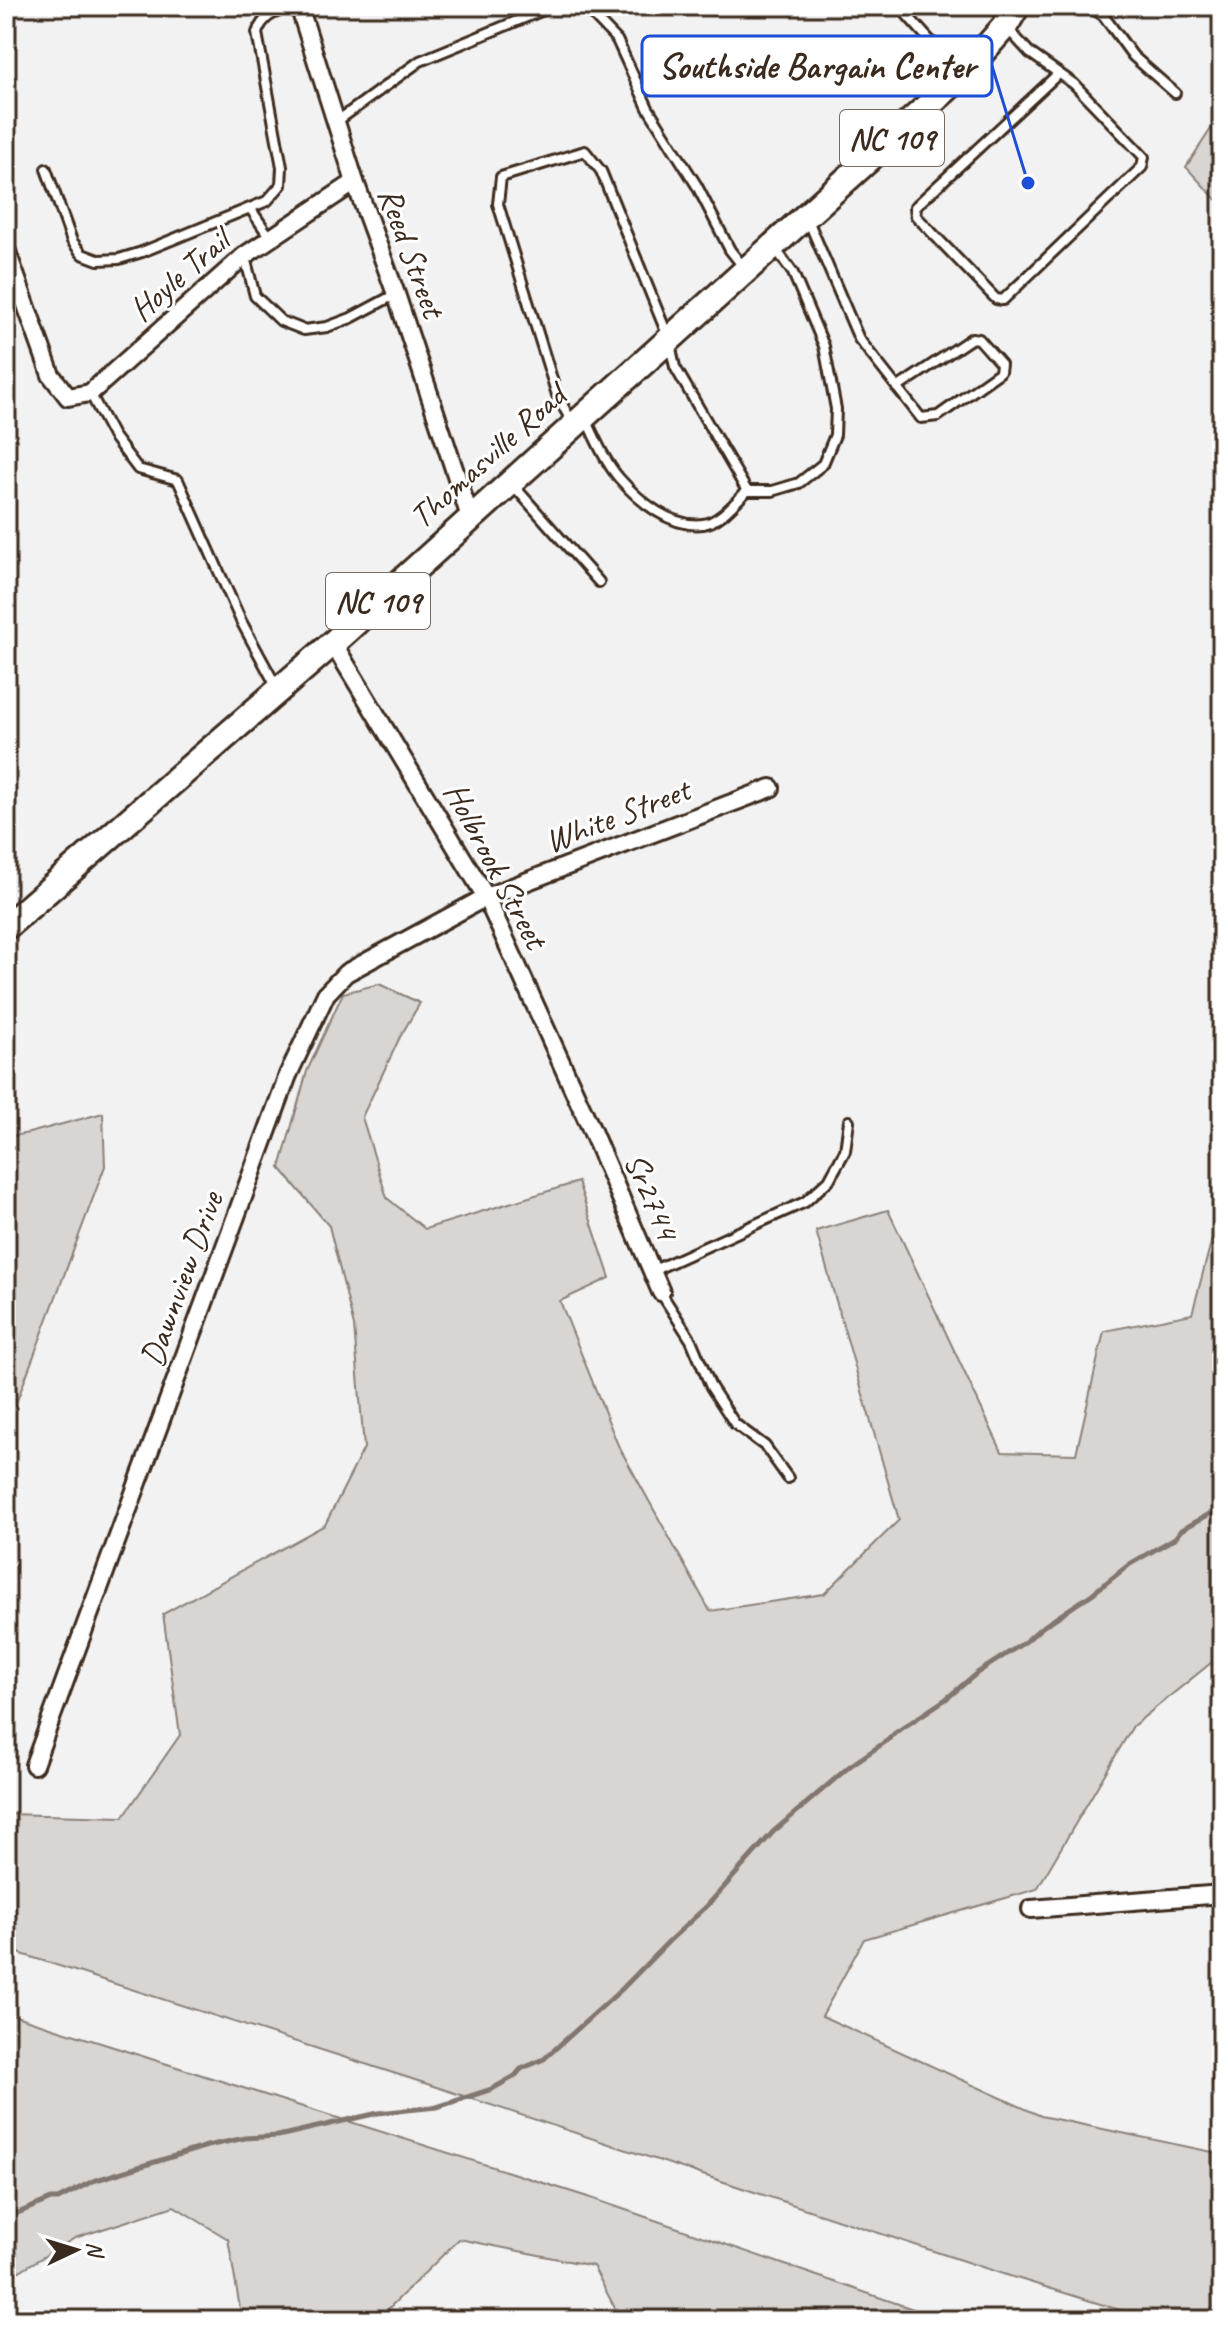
<svg xmlns="http://www.w3.org/2000/svg" width="1228" height="2326" font-family="Caveat,sans-serif">
  <rect width="100%" height="100%" fill="#f3f2f2"/>
  <filter id="ink" filterUnits="userSpaceOnUse"><feTurbulence type="fractalNoise" baseFrequency=".0125" numOctaves="2"/><feDisplacementMap in="SourceGraphic" scale="16" xChannelSelector="R" yChannelSelector="G"/><feConvolveMatrix kernelMatrix="1 2 1 2 8 2 1 2 1" color-interpolation-filters="sRGB"/></filter>
  <g filter="url(#ink)">
    <g fill="#d8d5d2" stroke="#8a8078" stroke-width="2">
      <polygon points="1222,112 1222,206 1186,167"/>
      <polygon points="379,984 420,1003 400,1037 362,1117 387,1198 425,1229 578,1182 610,1278 560,1301 618,1445 710,1611 824,1594 899,1520 816,1231 888,1210 1002,1452 1076,1454 1104,1331 1192,1314 1218,1216 1222,1214 1222,1654 1133,1726 1037,1889 864,1939 822,2016 1041,2116 1222,2154 1222,2320 1152,2320 1000,2273 415,2080 6,1949 6,1814 123,1817 180,1735 163,1614 325,1525 364,1448 354,1326 329,1226 280,1168 307,1071 343,993"/>
      <polygon points="103,1113 105,1166 6,1430 6,1137 29,1133"/>
      <polygon points="6,2013 591,2198 945,2320 619,2320 618,2314 593,2266 459,2239 377,2320 242,2320 228,2239 174,2206 75,2238 6,2279"/>
    </g>
    <g fill="none" stroke-linecap="round" stroke-linejoin="round">
      <polyline stroke="#827770" stroke-width="5" points="6,2218 51,2199 58,2199 93,2181 207,2146 245,2138 278,2136 378,2113 437,2107 492,2089 515,2076 521,2069 544,2059 622,1989 669,1941 707,1906 773,1832 850,1766 888,1740 895,1733 946,1699 977,1673 1025,1642 1041,1628 1092,1594 1130,1564 1175,1538 1181,1530 1222,1507"/>
      <defs>
        <g id="service">
          <polyline points="567,6 589,11 617,40 648,108 697,186 730,250 745,269"/>
          <polyline points="899,6 960,74"/>
          <polyline points="1087,6 1103,15 1110,6"/>
          <polyline points="1103,15 1133,56 1175,93"/>
          <polyline points="1008,29 1030,53 1074,84 1144,157 1142,167 1003,300 996,299 916,216 915,207 1058,74"/>
          <polyline points="336,122 420,61 553,6"/>
          <path d="M 46,169 L 72,241 L 82,254 L 98,260 L 119,259 L 142,252 L 267,201 L 281,185 L 282,167 L 257,33 C 263,15 276,12 292,6"/>
          <polyline points="250,208 271,239"/>
          <polyline points="808,220 859,339 921,418 938,416 1000,372 1001,364 979,339 972,338 897,388"/>
          <polyline points="245,257 255,296 281,321 304,330 327,327 351,318 396,294"/>
          <polyline points="90,393 113,436 138,469 178,480 241,621 276,686"/>
          <path d="M 586,419 C 595,438 605,462 619,478 C 639,501 671,528 703,524 C 720,522 735,502 747,491"/>
          <polyline points="573,424 557,395 498,204 501,177 585,151 601,171 669,339 675,367 747,491 772,491 799,483 823,464 835,435 836,409 824,346 793,273 775,248"/>
          <polyline points="513,485 599,582"/>
          <polyline points="652,1271 805,1202 829,1180 845,1151 849,1121"/>
          <polyline points="661,1293 691,1340 711,1387 735,1424 765,1446 788,1478"/>
        </g>
        <g id="minor">
          <polyline points="299,6 355,182 396,294 470,517"/>
          <polyline points="6,249 51,375 68,397 90,393 244,256 355,182"/>
          <polyline points="333,643 486,897 589,1124 661,1292"/>
          <polyline points="34,1765 288,1075 326,994 346,973 486,897 771,788"/>
          <polyline points="1031,1909 1222,1894"/>
        </g>
        <polyline id="primary" points="6,927 333,643 961,76 1005,26 1017,6"/>
      </defs>
      <use href="#service" stroke="#3b2a1e" stroke-width="14"/>
      <use href="#minor" stroke="#3b2a1e" stroke-width="22"/>
      <use href="#primary" stroke="#3b2a1e" stroke-width="30"/>
      <use href="#service" stroke="#fff" stroke-width="8"/>
      <use href="#minor" stroke="#fff" stroke-width="16"/>
      <use href="#primary" stroke="#fff" stroke-width="24"/>
    </g>
  </g>
  <g text-anchor="middle" dominant-baseline="central" stroke-width="6" stroke-linejoin="round" paint-order="stroke">
    <g fill="#fff" stroke="#766a62" stroke-width="2">
      <rect x="840" y="110" width="104" height="56" rx="6"/>
      <rect x="326" y="573" width="104" height="56" rx="6"/>
    </g>
    <g font-size="32" font-weight="bold" fill="#3b2a1e">
      <text x="892" y="138">NC 109</text>
      <text x="378" y="601">NC 109</text>
    </g>
    <g font-size="34" fill="#3b2a1e" stroke="#fff">
      <text transform="translate(412 252) rotate(70)">Reed Street</text>
      <text transform="translate(179 275) rotate(-41)">Hoyle Trail</text>
      <text transform="translate(487 456) rotate(-42)">Thomasville Road</text>
      <text transform="translate(617 815) rotate(-21)">White Street</text>
      <text transform="translate(496 865) rotate(62)">Holbrook Street</text>
      <text transform="translate(652 1196) rotate(67)">Sr2744</text>
      <text transform="translate(181 1279) rotate(-70)">Dawnview Drive</text>
    </g>
  </g>
  <path fill="none" stroke="#1d4ed8" stroke-width="3" d="M1028 183L992 66"/>
  <circle fill="#1d4ed8" stroke="#fff" stroke-width="3" cx="1028" cy="183" r="8"/>
  <rect fill="#fff" stroke="#1d4ed8" stroke-width="3" x="642" y="36" width="350" height="60" rx="8"/>
  <g font-size="36" text-anchor="middle" font-weight="bold" fill="#3b2a1e">
    <text x="817" y="78">Southside Bargain Center</text>
  </g>
  <rect width="1228" height="2326" fill="none" stroke="#fff" stroke-width="32"/>
  <rect x="16" y="16" width="1196" height="2294" fill="none" stroke="#3b2a1e" stroke-width="3" filter="url(#ink)"/>
  <g transform="translate(76 2250) rotate(86)" stroke="#ffffff" stroke-width="6" paint-order="stroke">
  <path d="M0-6L14 30L0 20L-14 30Z" fill="#3b2a1e"/>
  <text y="-12" font-size="22" font-weight="bold" text-anchor="middle" fill="#3b2a1e">N</text>
  </g>
</svg>
